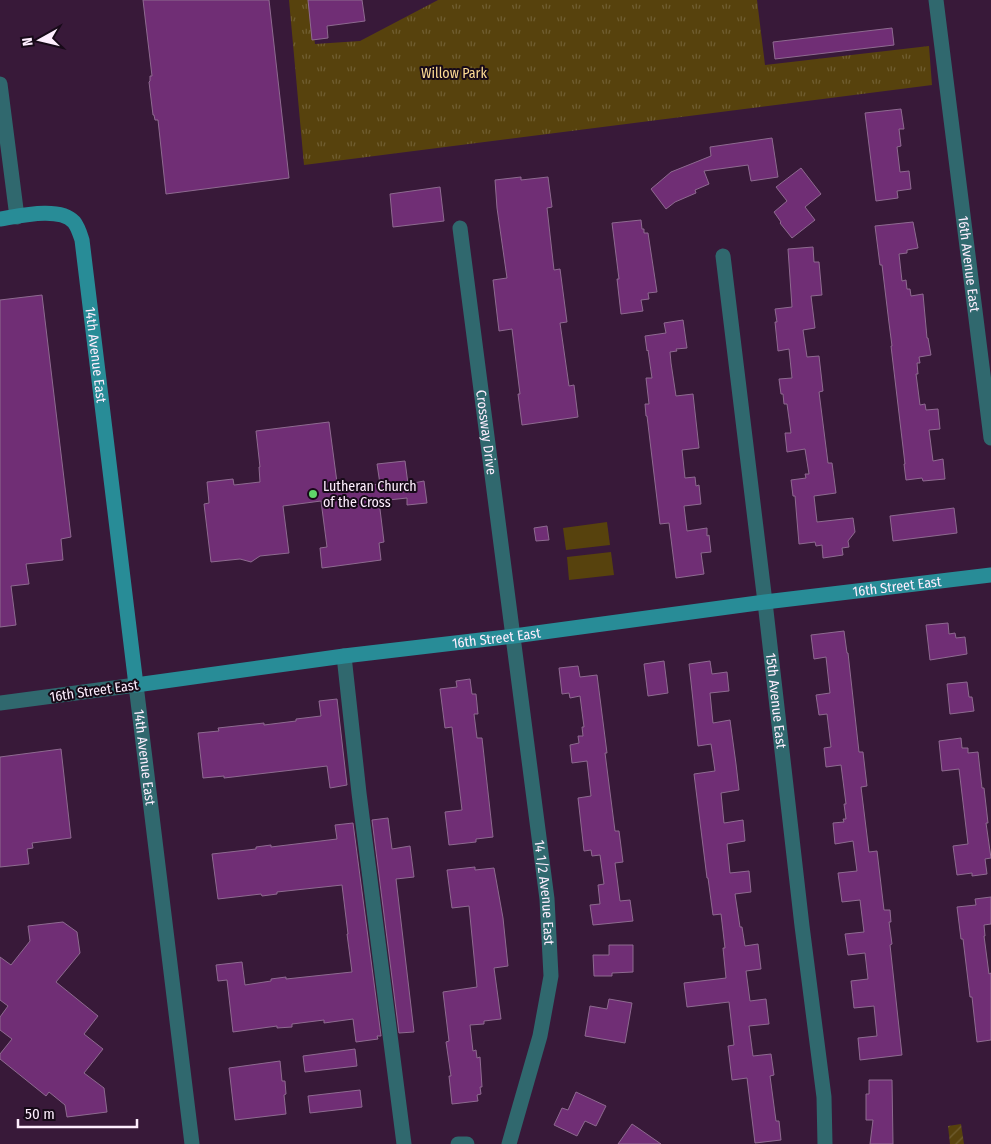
<svg xmlns="http://www.w3.org/2000/svg" width="991" height="1144" font-family="'Fira Sans Condensed',sans-serif">
  <defs>
    <pattern id="park-tufts" width="24" height="20" patternUnits="userSpaceOnUse" patternTransform="scale(1.25)"><rect width="24" height="20" fill="#57420d"/><path d="M3 7l-1-3M5 7V3M7 7l1-3M15 17l-1-3M17 17v-4M19 17l1-3" fill="none" stroke="#705e31"/></pattern>
    <pattern id="garden-furrows" width="10" height="10" patternUnits="userSpaceOnUse" patternTransform="scale(1.25)"><rect width="10" height="10" fill="#57420d"/><path d="M-1 1l2-2M0 10L10 0M9 11l2-2" fill="none" stroke="#705e31"/></pattern>
  </defs>
  <rect width="100%" height="100%" fill="#381939"/>
  <g fill="#57420d">
    <polygon points="607,522 610,545 566,550 563,528"/>
    <polygon points="611,552 614,575 569,580 567,557"/>
  </g>
  <polygon fill="url(#park-tufts)" points="289,0 309,0 315,44 360,41 438,0 757,0 765,65 929,46 932,85 304,165"/>
  <polygon fill="url(#garden-furrows)" points="961,1124 964,1144 950,1144 948,1126"/>
  <g fill="#702e75" stroke="#8e6a90">
    <polygon points="143,0 269,0 289,178 166,194 158,120 155,120 154,115 153,115 149,82 150,81 150,76 152,76"/>
    <polygon points="308,0 362,0 365,21 327,26 328,38 312,40"/>
    <polygon points="892,28 894,45 775,59 773,42"/>
    <polygon points="901,109 904,129 899,129 901,146 897,147 900,172 909,171 911,189 897,191 898,198 876,201 865,113"/>
    <polygon points="772,138 778,177 751,181 748,165 704,171 709,184 695,190 696,193 675,202 666,209 651,189 671,172 711,156 710,147"/>
    <polygon points="801,168 821,194 805,207 815,220 792,238 780,223 781,222 774,212 787,201 776,187"/>
    <polygon points="521,177 521,180 548,177 552,207 547,208 554,270 560,269 567,322 560,323 569,386 574,385 578,417 522,425 518,394 520,394 512,329 499,331 493,280 507,278 497,208 495,180"/>
    <polygon points="440,187 444,221 393,227 390,194"/>
    <polygon points="641,220 642,229 644,229 644,233 648,233 657,292 648,293 649,299 641,300 643,311 621,314 617,279 619,279 612,223"/>
    <polygon points="913,222 918,248 907,250 907,253 899,254 902,281 906,280 907,289 910,289 911,296 923,294 927,338 928,338 931,355 919,357 920,363 917,363 918,374 916,374 920,405 925,404 926,410 938,409 940,429 929,430 933,461 943,459 945,479 923,481 922,478 906,480 904,464 905,464 891,346 892,346 889,323 882,265 880,265 875,226"/>
    <polygon points="813,247 814,262 819,262 822,295 811,296 815,328 803,330 807,357 819,356 823,391 819,392 828,463 832,463 836,493 814,496 817,522 853,518 855,532 848,541 849,547 842,548 843,555 823,558 822,545 816,546 815,542 799,544 795,496 793,496 791,480 806,478 805,474 809,474 805,449 787,452 785,433 791,433 787,404 784,404 783,394 781,394 779,379 792,378 789,349 778,351 775,322 777,322 775,309 792,307 788,249"/>
    <polygon points="42,295 71,537 61,539 63,560 26,564 29,584 11,586 16,625 0,627 0,300"/>
    <polygon points="683,320 687,348 676,349 677,351 670,352 671,363 676,396 693,394 699,448 682,450 685,478 695,477 696,486 699,485 701,504 684,506 687,531 707,528 707,536 709,535 711,552 701,553 704,574 676,578 669,523 660,524 647,416 646,416 645,404 649,404 646,378 652,378 648,350 647,351 645,336 666,333 664,323"/>
    <polygon points="329,422 338,490 380,484 377,464 405,461 408,484 424,481 427,503 407,505 407,498 379,501 384,542 379,543 381,560 322,568 320,548 327,547 321,501 283,506 289,553 260,556 251,562 240,559 211,562 204,504 209,503 207,482 233,479 234,485 260,482 259,467 260,467 256,431"/>
    <polygon points="954,508 957,533 893,541 890,516"/>
    <polygon points="547,526 549,540 536,541 534,528"/>
    <polygon points="948,623 949,634 955,633 956,638 965,637 967,654 930,660 926,625"/>
    <polygon points="844,631 847,653 848,653 859,752 863,752 867,786 861,787 869,852 877,851 884,910 890,910 891,922 889,922 892,944 890,945 902,1055 860,1060 858,1038 877,1036 874,1006 854,1008 851,981 868,979 865,953 848,955 845,934 864,932 860,900 842,902 838,873 857,871 853,841 835,844 833,823 844,822 843,819 846,819 844,804 846,804 841,765 826,767 824,748 831,747 827,714 819,715 816,695 830,693 826,657 814,659 811,635"/>
    <polygon points="664,661 668,693 648,696 644,664"/>
    <polygon points="710,661 712,674 727,672 729,691 710,693 713,723 730,720 736,764 739,790 721,793 724,823 743,820 745,841 727,844 730,873 749,871 751,892 735,894 740,927 742,927 745,946 758,944 761,969 746,971 750,1001 766,999 769,1024 749,1026 753,1056 771,1054 774,1075 770,1076 776,1121 779,1121 781,1140 755,1143 747,1078 732,1080 728,1046 734,1045 729,1002 687,1007 684,983 726,978 723,948 725,948 721,914 713,915 708,878 707,878 694,774 715,771 711,744 698,746 689,664"/>
    <polygon points="578,666 580,677 597,675 607,753 605,753 615,831 619,831 623,862 615,863 620,901 630,900 633,921 593,925 590,905 600,904 598,885 604,884 600,855 592,856 591,850 584,851 578,798 591,796 587,761 572,763 570,745 579,743 578,736 583,736 582,727 584,727 580,696 570,698 569,693 562,694 559,668"/>
    <polygon points="470,679 472,694 476,694 478,714 474,714 477,738 482,738 493,837 476,839 476,842 449,845 445,812 462,810 452,727 445,728 440,689 457,687 456,681"/>
    <polygon points="967,682 969,697 972,697 974,711 950,714 947,684"/>
    <polygon points="337,699 347,785 330,788 327,766 224,778 224,776 203,778 198,733 219,731 218,728 264,723 264,725 296,721 296,719 321,716 319,701"/>
    <polygon points="961,738 962,748 968,748 968,753 978,752 982,788 984,788 988,823 986,823 991,858 985,859 987,874 972,876 972,873 957,875 953,846 968,844 959,769 942,771 939,741"/>
    <polygon points="61,749 71,838 32,843 33,848 27,849 29,864 0,867 0,757"/>
    <polygon points="388,818 392,849 410,846 414,877 396,879 414,1032 399,1033 372,820"/>
    <polygon points="353,823 381,1036 377,1036 378,1039 356,1042 353,1019 324,1023 324,1020 292,1024 292,1027 277,1028 277,1026 233,1032 227,980 218,981 216,965 242,962 245,985 271,981 271,979 286,977 286,979 352,972 347,934 348,934 342,885 277,892 277,894 262,896 261,894 218,899 212,854 256,849 256,847 271,845 271,847 337,839 335,825"/>
    <polygon points="475,867 475,870 494,868 503,918 508,966 494,968 501,1019 484,1021 484,1024 470,1025 473,1051 476,1050 477,1058 480,1057 482,1087 480,1087 481,1094 477,1095 478,1101 452,1104 449,1076 451,1076 446,1042 449,1041 443,992 477,987 469,906 452,908 447,870"/>
    <polygon points="991,897 991,924 984,925 985,936 984,936 989,974 991,973 991,1040 977,1042 972,997 970,997 963,939 961,939 957,907 976,905 975,899"/>
    <polygon points="63,922 77,932 80,953 56,982 98,1016 84,1034 103,1049 84,1073 104,1088 107,1112 67,1117 65,1105 49,1092 46,1096 0,1059 0,1054 12,1039 0,1030 0,1017 8,1006 0,1000 0,957 11,965 30,941 28,926"/>
    <polygon points="609,945 633,945 633,972 612,973 612,976 594,976 593,955 609,955"/>
    <polygon points="609,999 632,1003 625,1043 585,1036 590,1006 607,1009"/>
    <polygon points="355,1049 357,1066 305,1072 303,1056"/>
    <polygon points="280,1061 282,1081 285,1081 286,1094 284,1095 286,1114 235,1120 229,1068"/>
    <polygon points="869,1080 892,1080 893,1144 870,1144 873,1120 866,1120 866,1094 869,1094"/>
    <polygon points="360,1090 362,1107 310,1113 308,1096"/>
    <polygon points="576,1092 606,1106 596,1126 585,1121 577,1136 554,1125 562,1108 568,1110"/>
    <polygon points="632,1124 638,1128 661,1144 618,1144"/>
  </g>
  <g fill="none" stroke-linecap="round" stroke-linejoin="round">
    <g stroke="#30686e" stroke-width="15">
      <path id="s1" d="M 936,0 L 991,438"/>
      <polyline points="0,84 17,217"/>
      <path id="s2" d="M 460,228 L 547,899 L 551,976 L 540,1036 L 509,1144"/>
      <path id="s3" d="M 723,256 L 765,602 L 802,926 L 824,1097 L 825,1144"/>
      <polyline points="344,656 359,793 404,1144"/>
      <path id="s4" d="M 0,703 L 136,685 L 192,1144"/>
      <polyline points="458,1144 467,1144"/>
    </g>
    <path stroke="#288c97" stroke-width="15" id="s5" d="M 0,219 C 19,216 60,206 74,222 C 78,227 80,234 82,240 L 136,685 L 344,656 L 514,636 L 765,602 L 991,575"/>
  </g>
  <circle fill="#60d56a" stroke="#170a18" stroke-width="2" cx="313" cy="494" r="5"/>
  <g text-anchor="middle" dominant-baseline="central" stroke-width="4" stroke-linejoin="round" paint-order="stroke">
    <g font-size="14" fill="#fedc94" stroke="#170a18">
      <text x="454" y="73">Willow Park</text>
    </g>
    <g font-size="14" fill="#feeefe" stroke="#170a18">
      <text stroke="none"><textPath href="#s1" startOffset="266">16th Avenue East</textPath></text>
      <text stroke="none"><textPath href="#s5" startOffset="212">14th Avenue East</textPath></text>
      <text stroke="none"><textPath href="#s2" startOffset="206">Crossway Drive</textPath></text>
      <text stroke="none"><textPath href="#s5" startOffset="1312">16th Street East</textPath></text>
      <text stroke="none"><textPath href="#s5" startOffset="908">16th Street East</textPath></text>
      <text transform="translate(94 691) rotate(-8)">16th Street East</text>
      <text stroke="none"><textPath href="#s3" startOffset="448">15th Avenue East</textPath></text>
      <text stroke="none"><textPath href="#s4" startOffset="210">14th Avenue East</textPath></text>
      <text stroke="none"><textPath href="#s2" startOffset="670">14 1/2 Avenue East</textPath></text>
    </g>
    <g font-size="14" fill="#feeefe" stroke="#170a18" text-anchor="start">
      <text x="323" y="486">Lutheran Church<tspan x="323" dy="16">of the Cross</tspan></text>
    </g>
  </g>
  <g transform="translate(40 40) rotate(262)" stroke="#170a18" stroke-width="4" paint-order="stroke">
  <path d="M0-4L9 19L0 12L-9 19Z" fill="#feeefe"/>
  <text y="-8" font-size="14" font-weight="bold" text-anchor="middle" fill="#feeefe">N</text>
  </g>
  <path d="M18 1119v8h119v-8" fill="none" stroke="#feeefe" stroke-width="2.5"/>
  <text x="25" y="1119" font-size="15" fill="#feeefe" stroke="#170a18" stroke-width="4" paint-order="stroke">50 m</text>
</svg>
